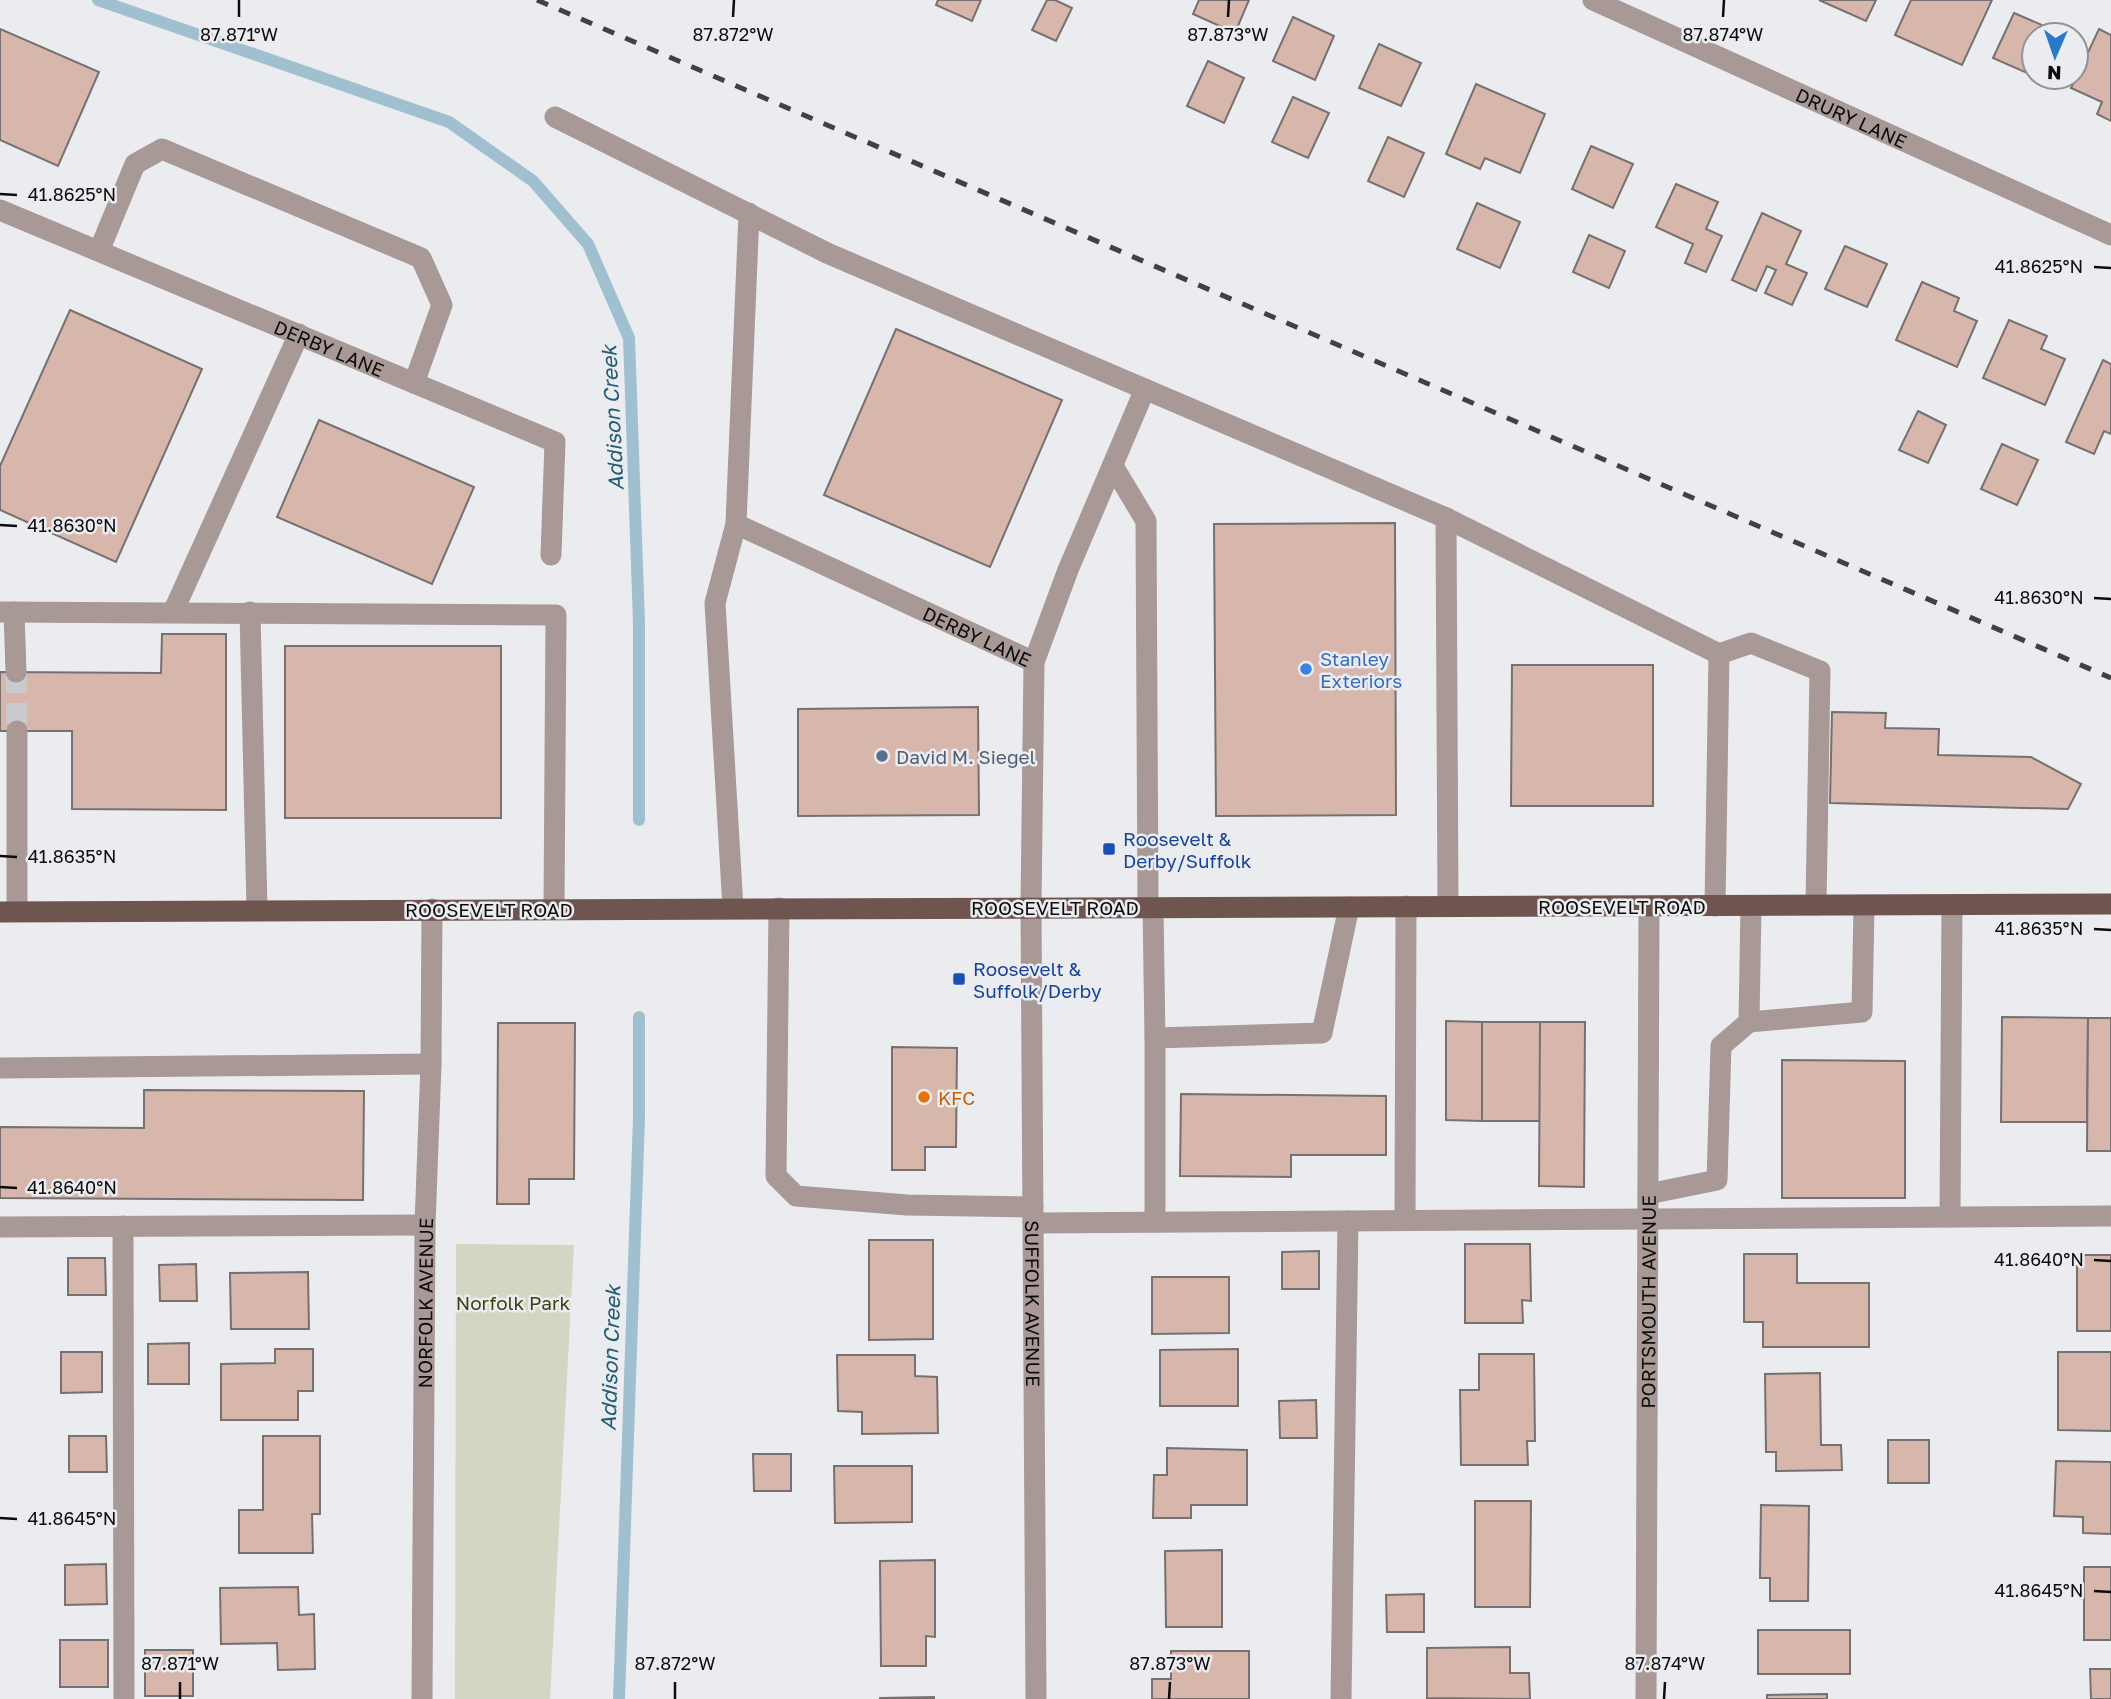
<svg xmlns="http://www.w3.org/2000/svg" width="2111" height="1699" font-family="'Golos Text',sans-serif">
  <rect width="100%" height="100%" fill="#ebecf0"/>
  <polygon fill="#d2d6c3" points="456,1244 574,1245 550,1699 455,1699"/>
  <g fill="none" stroke-linecap="round" stroke-linejoin="round">
    <g stroke="#a0c0d0" stroke-width="12">
      <polyline points="98,0 449,122 533,181 588,244 629,338 639,623 639,820"/>
      <polyline points="619,1699 639,1117 639,1017"/>
    </g>
  </g>
  <g fill="#d7b6ac" stroke="#767170" stroke-width="2">
    <polygon points="938,0 981,0 972,21 936,5"/>
    <polygon points="1047,0 1055,0 1072,8 1056,41 1032,30"/>
    <polygon points="1199,0 1249,0 1235,33 1193,14"/>
    <polygon points="1819,0 1876,0 1866,21"/>
    <polygon points="1911,0 1992,0 1962,65 1895,35"/>
    <polygon points="2014,13 2063,34 2034,35 2034,76 1993,58"/>
    <polygon points="1293,17 1334,36 1315,80 1273,61"/>
    <polygon points="0,29 99,72 58,166 0,140"/>
    <polygon points="2099,29 2111,35 2111,121 2097,114 2102,102 2071,88"/>
    <polygon points="1379,44 1421,63 1401,106 1359,88"/>
    <polygon points="1208,61 1244,78 1224,123 1187,106"/>
    <polygon points="1476,84 1545,114 1520,173 1485,158 1480,169 1446,154"/>
    <polygon points="1293,97 1329,113 1308,158 1272,142"/>
    <polygon points="1388,137 1424,153 1404,197 1368,181"/>
    <polygon points="1591,146 1633,164 1613,208 1572,189"/>
    <polygon points="1676,184 1718,202 1706,229 1722,236 1706,272 1685,263 1693,244 1656,227"/>
    <polygon points="1477,203 1520,222 1500,268 1457,249"/>
    <polygon points="1762,213 1801,231 1786,264 1807,273 1792,305 1765,293 1776,270 1767,266 1756,291 1732,280"/>
    <polygon points="1589,235 1625,251 1609,288 1573,272"/>
    <polygon points="1845,246 1887,264 1867,307 1825,289"/>
    <polygon points="1922,282 1959,298 1954,311 1977,321 1957,367 1896,340"/>
    <polygon points="70,310 202,369 116,562 0,510 0,466"/>
    <polygon points="2009,320 2047,336 2041,349 2065,359 2045,405 1983,378"/>
    <polygon points="896,329 1062,400 990,567 824,495"/>
    <polygon points="2103,360 2111,364 2111,434 2104,431 2094,454 2066,442"/>
    <polygon points="1918,411 1946,425 1928,463 1899,450"/>
    <polygon points="319,420 474,487 432,584 277,517"/>
    <polygon points="2002,444 2038,460 2017,505 1981,489"/>
    <polygon points="1395,523 1396,815 1216,816 1214,524"/>
    <polygon points="162,634 226,634 226,810 72,809 72,731 0,731 0,672 161,673"/>
    <rect x="285" y="646" width="216" height="172"/>
    <polygon points="1512,665 1653,665 1653,806 1511,806"/>
    <polygon points="978,707 979,815 798,816 798,709"/>
    <polygon points="1832,712 1886,713 1885,728 1939,729 1938,755 2031,757 2081,784 2068,809 1830,803"/>
    <polygon points="2002,1017 2088,1018 2087,1122 2001,1122"/>
    <polygon points="2088,1018 2111,1018 2111,1151 2087,1151"/>
    <polygon points="1446,1021 1482,1022 1482,1121 1446,1120"/>
    <rect x="1482" y="1022" width="58" height="99"/>
    <polygon points="1540,1022 1585,1022 1584,1187 1539,1186"/>
    <polygon points="498,1023 575,1023 574,1179 529,1179 529,1204 497,1204"/>
    <polygon points="892,1047 957,1048 956,1147 925,1147 925,1170 892,1170"/>
    <polygon points="1782,1060 1905,1061 1905,1198 1782,1198"/>
    <polygon points="144,1090 364,1091 363,1200 0,1198 0,1127 144,1128"/>
    <polygon points="1181,1094 1386,1096 1386,1155 1291,1155 1291,1177 1180,1176"/>
    <polygon points="869,1240 933,1240 933,1339 869,1340"/>
    <polygon points="1465,1244 1530,1244 1531,1301 1522,1300 1523,1323 1465,1323"/>
    <polygon points="1319,1251 1319,1289 1282,1289 1282,1252"/>
    <polygon points="1744,1254 1797,1254 1797,1283 1869,1283 1869,1347 1763,1347 1763,1322 1744,1322"/>
    <rect x="2077" y="1255" width="34" height="76"/>
    <polygon points="68,1258 105,1258 106,1295 68,1295"/>
    <polygon points="196,1264 197,1301 160,1301 159,1265"/>
    <polygon points="308,1272 309,1329 231,1329 230,1273"/>
    <polygon points="1152,1277 1229,1277 1229,1333 1152,1334"/>
    <polygon points="189,1343 189,1384 148,1384 148,1344"/>
    <polygon points="275,1349 313,1349 313,1391 298,1391 298,1420 221,1420 221,1364 275,1363"/>
    <polygon points="1238,1349 1238,1406 1160,1406 1160,1350"/>
    <polygon points="61,1352 102,1352 102,1392 61,1393"/>
    <polygon points="2058,1352 2111,1352 2111,1431 2058,1430"/>
    <polygon points="1479,1354 1534,1354 1535,1441 1527,1441 1528,1465 1461,1465 1460,1390 1479,1390"/>
    <polygon points="837,1355 915,1355 915,1376 937,1377 938,1433 862,1434 862,1412 838,1411"/>
    <polygon points="1820,1373 1821,1445 1841,1445 1842,1470 1776,1471 1776,1452 1766,1452 1765,1374"/>
    <polygon points="1316,1400 1317,1438 1280,1438 1279,1401"/>
    <polygon points="69,1436 106,1436 107,1472 69,1472"/>
    <polygon points="263,1436 320,1436 320,1514 312,1514 313,1553 239,1553 239,1510 263,1510"/>
    <rect x="1888" y="1440" width="41" height="43"/>
    <polygon points="1167,1448 1247,1450 1247,1505 1191,1505 1191,1518 1153,1518 1154,1475 1167,1475"/>
    <polygon points="753,1454 791,1454 791,1491 754,1491"/>
    <polygon points="2056,1461 2111,1462 2111,1534 2083,1533 2083,1517 2054,1516"/>
    <polygon points="834,1466 912,1466 912,1522 835,1523"/>
    <polygon points="1475,1501 1531,1501 1530,1607 1475,1607"/>
    <polygon points="1761,1505 1809,1506 1808,1601 1770,1601 1770,1578 1760,1578"/>
    <polygon points="1222,1550 1222,1627 1166,1627 1165,1551"/>
    <polygon points="935,1560 935,1637 926,1636 926,1666 881,1666 880,1561"/>
    <polygon points="106,1564 107,1604 65,1605 65,1565"/>
    <rect x="2084" y="1567" width="27" height="73"/>
    <polygon points="298,1587 299,1615 314,1614 315,1669 278,1670 277,1643 221,1644 220,1588"/>
    <polygon points="1424,1594 1424,1632 1387,1632 1386,1595"/>
    <rect x="1758" y="1630" width="92" height="44"/>
    <rect x="60" y="1640" width="48" height="47"/>
    <polygon points="1510,1647 1510,1673 1529,1673 1530,1699 1427,1698 1427,1648"/>
    <rect x="145" y="1650" width="48" height="46"/>
    <polygon points="1171,1651 1249,1651 1249,1699 1152,1699 1152,1679 1171,1679"/>
    <polygon points="2090,1669 2111,1669 2111,1699 2091,1699"/>
    <polygon points="1827,1694 1827,1699 1767,1699 1767,1695"/>
    <polygon points="934,1697 934,1699 880,1699 880,1698"/>
  </g>
  <g fill="none" stroke-linecap="round" stroke-linejoin="round">
    <polyline stroke="#cacace" stroke-width="21" stroke-dasharray="21 10" stroke-linecap="butt" points="16,672 17,731"/>
    <g stroke="#a89996" stroke-width="21">
      <path id="s1" d="M 1593,0 L 2111,235"/>
      <polyline points="555,117 827,253 1446,518 1448,906"/>
      <path id="s2" d="M 0,210 L 555,442 L 551,555"/>
      <polyline points="99,251 135,164 162,149 421,258 442,305 414,383"/>
      <polyline points="1113,466 1146,521 1148,907"/>
      <polyline points="1446,518 1719,654"/>
      <path id="s3" d="M 736,524 L 1034,662 L 1031,907 L 1036,1699"/>
      <polyline points="0,612 556,615 554,908"/>
      <polyline points="14,612 16,672"/>
      <polyline points="173,612 299,334"/>
      <polyline points="250,612 257,909"/>
      <polyline points="1034,662 1068,570 1145,389"/>
      <polyline points="17,731 17,911"/>
      <polyline points="1715,906 1719,654 1751,643 1820,671 1816,905"/>
      <polyline points="1153,907 1155,1038"/>
      <polyline points="733,908 715,603 736,524 749,213"/>
      <polyline points="779,908 776,1176 796,1196 907,1205 1033,1207"/>
      <polyline points="1749,1022 1751,906"/>
      <polyline points="0,1068 431,1064"/>
      <polyline points="1648,1194 1717,1180 1721,1046 1749,1022 1862,1012 1864,905"/>
      <polyline points="1950,1217 1952,905"/>
      <polyline points="1405,1220 1406,906"/>
      <polyline points="1155,1222 1155,1038 1322,1033 1349,907"/>
      <polyline points="1033,1223 2111,1216"/>
      <polyline points="123,1226 124,1699"/>
      <polyline points="0,1227 425,1225"/>
      <path id="s4" d="M 422,1699 L 425,1225 L 431,1064 L 432,909"/>
      <polyline points="1341,1699 1348,1221"/>
      <path id="s5" d="M 1646,1699 L 1649,906"/>
    </g>
    <polyline stroke="#6f5550" stroke-width="21" points="0,912 2111,904"/>
    <polyline stroke="#414143" stroke-width="5" stroke-dasharray="12 12" stroke-linecap="butt" points="537,0 2111,678"/>
  </g>
  <path fill="none" stroke="#0c0c0d" stroke-width="2.5" d="M 239,17 L 239,0M 733,17 L 734,0M 1228,17 L 1229,0M 1723,17 L 1724,0M 0,194 L 17,195M 2094,267 L 2111,268M 0,525 L 17,526M 2094,598 L 2111,599M 0,856 L 17,857M 2094,929 L 2111,930M 0,1187 L 17,1188M 2094,1260 L 2111,1261M 0,1518 L 17,1519M 2094,1591 L 2111,1592M 180,1699 L 180,1682M 675,1699 L 675,1682M 1169,1699 L 1170,1682M 1664,1699 L 1665,1682"/>
  <circle fill="#3f7fe0" stroke="#ebecf0" stroke-width="2.5" cx="1306" cy="669" r="7"/>
  <circle fill="#5c6f8a" stroke="#ebecf0" stroke-width="2.5" cx="882" cy="756" r="7"/>
  <g fill="#1a4fb4" stroke="#ebecf0" stroke-width="2.5">
    <rect x="1102" y="842" width="14" height="14" rx="3.5"/>
    <rect x="952" y="972" width="14" height="14" rx="3.5"/>
  </g>
  <circle fill="#e8710a" stroke="#ebecf0" stroke-width="2.5" cx="924" cy="1097" r="7"/>
  <g text-anchor="middle" dominant-baseline="central" stroke-width="5" stroke-linejoin="round" paint-order="stroke">
    <g font-size="19" fill="#0c0c0d" stroke="#ebecf0">
      <text stroke="none"><textPath href="#s1" startOffset="284">DRURY LANE</textPath></text>
      <text stroke="none"><textPath href="#s2" startOffset="357">DERBY LANE</textPath></text>
      <text stroke="none"><textPath href="#s3" startOffset="266">DERBY LANE</textPath></text>
      <text x="1622" y="906">ROOSEVELT ROAD</text>
      <text x="1055" y="907">ROOSEVELT ROAD</text>
      <text x="489" y="909">ROOSEVELT ROAD</text>
      <text stroke="none"><textPath href="#s5" startOffset="397">PORTSMOUTH AVENUE</textPath></text>
      <text stroke="none"><textPath href="#s3" startOffset="970">SUFFOLK AVENUE</textPath></text>
      <text stroke="none"><textPath href="#s4" startOffset="396">NORFOLK AVENUE</textPath></text>
    </g>
    <g font-size="19" fill="#366cbe" stroke="#ebecf0" text-anchor="start">
      <text x="1320" y="658">Stanley<tspan x="1320" dy="22">Exteriors</tspan></text>
    </g>
    <g font-size="19" fill="#4e5e75" stroke="#ebecf0" text-anchor="start">
      <text x="896" y="756">David M. Siegel</text>
    </g>
    <g font-size="19" fill="#164399" stroke="#ebecf0" text-anchor="start">
      <text x="1123" y="838">Roosevelt &amp;<tspan x="1123" dy="22">Derby/Suffolk</tspan></text>
      <text x="973" y="968">Roosevelt &amp;<tspan x="973" dy="22">Suffolk/Derby</tspan></text>
    </g>
    <g font-size="19" fill="#c56008" stroke="#ebecf0" text-anchor="start">
      <text x="938" y="1097">KFC</text>
    </g>
    <g font-size="19" fill="#3c420f" stroke="#ebecf0">
      <text x="513" y="1302">Norfolk Park</text>
    </g>
    <g font-size="21" font-style="italic" fill="#235c75" stroke="#ebecf0">
      <text transform="translate(612 418) rotate(-93)">Addison Creek</text>
      <text transform="translate(610 1358) rotate(-88)">Addison Creek</text>
    </g>
  </g>
  <g font-size="18" text-anchor="middle" fill="#0c0c0d" stroke="#ebecf0" stroke-width="5" stroke-linejoin="round" paint-order="stroke">
    <text x="239" y="41">87.871°W</text>
    <text x="733" y="41">87.872°W</text>
    <text x="1228" y="41">87.873°W</text>
    <text x="1723" y="41">87.874°W</text>
    <text x="72" y="201">41.8625°N</text>
    <text x="2039" y="273">41.8625°N</text>
    <text x="72" y="532">41.8630°N</text>
    <text x="2039" y="604">41.8630°N</text>
    <text x="72" y="863">41.8635°N</text>
    <text x="2039" y="935">41.8635°N</text>
    <text x="72" y="1194">41.8640°N</text>
    <text x="2039" y="1266">41.8640°N</text>
    <text x="72" y="1525">41.8645°N</text>
    <text x="2039" y="1597">41.8645°N</text>
    <text x="180" y="1670">87.871°W</text>
    <text x="675" y="1670">87.872°W</text>
    <text x="1170" y="1670">87.873°W</text>
    <text x="1665" y="1670">87.874°W</text>
  </g>
  <g transform="translate(2055 56) rotate(182)"><circle r="33" fill="#ebecf0" stroke="#929295" stroke-width="2"/>
  <path d="M0-5L12 26L0 18L-12 26Z" fill="#2d78c8"/>
  <text y="-10" font-size="19" font-weight="bold" text-anchor="middle" fill="#0c0c0d">N</text>
  </g>
</svg>
